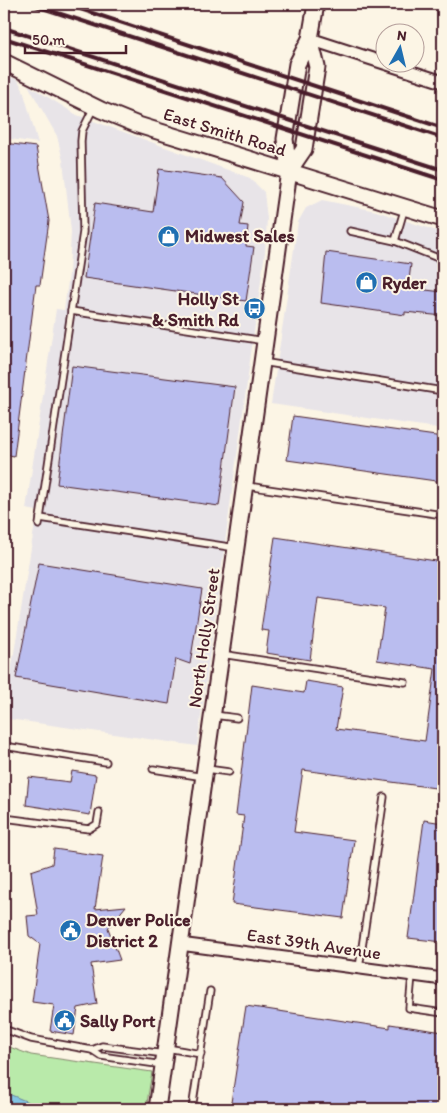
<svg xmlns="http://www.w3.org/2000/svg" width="447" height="1113" font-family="Itim,sans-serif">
  <rect width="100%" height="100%" fill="#fcf5e5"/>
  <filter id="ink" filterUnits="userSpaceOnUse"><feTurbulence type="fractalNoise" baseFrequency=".02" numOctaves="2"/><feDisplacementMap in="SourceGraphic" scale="10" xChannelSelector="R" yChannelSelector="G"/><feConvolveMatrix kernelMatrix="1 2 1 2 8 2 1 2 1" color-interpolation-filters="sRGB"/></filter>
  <g filter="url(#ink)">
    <g fill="#e8e4e8">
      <polygon points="4,74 18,80 23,90 38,143 4,138"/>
      <polygon points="28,85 77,115 250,178 264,192 267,219 265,252 197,746 9,719 8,690 37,511 26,509 56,309 64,310 69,275 71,231 63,161 57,136"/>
      <polygon points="322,200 376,211 443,233 443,429 271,404 298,222 306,208"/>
    </g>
    <polygon fill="#b9eaaa" stroke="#82846a" points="4,1045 31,1055 152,1072 146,1109 4,1109"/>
    <polygon fill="#82c4e3" stroke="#6c8299" points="4,1092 45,1109 4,1109"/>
    <g fill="#babdef" stroke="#4a1f2b">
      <polygon points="4,143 36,147 49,221 40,285 36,285 14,456 4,454"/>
      <polygon points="159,169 222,178 244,202 240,225 248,226 246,246 254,247 246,301 84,278 95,203 153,212"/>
      <polygon points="326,252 411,264 408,288 443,292 443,316 405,312 405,315 321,303"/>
      <polygon points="72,366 235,387 219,506 57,484"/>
      <polygon points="293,416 443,437 443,482 287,460"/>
      <polygon points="275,537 443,562 443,789 303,770 294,832 354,840 343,918 232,904 244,816 236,815 252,685 304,693 306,681 343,687 336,729 425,741 435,669 377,660 385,608 318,598 310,660 266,653 269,631 261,630"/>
      <polygon points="39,563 202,589 190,664 176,659 169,704 16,678"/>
      <polygon points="72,771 96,775 90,815 26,805 29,777 70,782"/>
      <polygon points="424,820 443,823 443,942 408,938"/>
      <polygon points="54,849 103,856 95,909 126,906 108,928 120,960 91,964 97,1004 78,1008 74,1035 50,1031 54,1005 32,1002 40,944 29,936 27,916 38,915 31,871 52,864"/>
      <polygon points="246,1006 390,1028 390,1024 443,1032 443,1109 230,1109"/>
    </g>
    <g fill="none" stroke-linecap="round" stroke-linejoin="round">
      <defs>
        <g id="service">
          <polyline points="350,231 395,241 443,260"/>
          <polyline points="395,241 405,207"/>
          <polyline points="71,311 265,341"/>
          <polyline points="262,362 443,391"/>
          <polyline points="247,486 443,515"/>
          <polyline points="40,518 236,548"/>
          <polyline points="39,525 83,232 81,141 82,131 94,107"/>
          <polyline points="221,654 405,682"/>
          <polyline points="214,715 237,718"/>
          <polyline points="4,746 106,762"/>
          <polyline points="153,769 204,777"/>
          <polyline points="207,769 229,772"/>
          <polyline points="4,818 89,829 97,824 99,812"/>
          <polyline points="359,968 384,797"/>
          <polyline points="412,975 409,1008 443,1013"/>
          <polyline points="4,1029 31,1039 92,1050 101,1056 163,1065"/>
          <polyline points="167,1048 201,1054"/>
          <polyline points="92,1050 102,1046 165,1054"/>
          <polyline points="192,1109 210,991"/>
        </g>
        <g id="minor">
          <polyline points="310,39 443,82"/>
          <polyline points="180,944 443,979"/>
        </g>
        <g id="tertiary">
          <polyline points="4,62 101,110 138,125 443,219"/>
          <polyline points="289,171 304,149 317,67 310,39"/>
          <polyline points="157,1109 289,171 285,139 297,64 310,39 316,4"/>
        </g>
      </defs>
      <use href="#service" stroke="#4a1f2b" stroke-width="9"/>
      <use href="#minor" stroke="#4a1f2b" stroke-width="15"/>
      <use href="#tertiary" stroke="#4a1f2b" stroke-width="19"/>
      <use href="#service" stroke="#fcf5e5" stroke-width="5.5"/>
      <use href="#minor" stroke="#fcf5e5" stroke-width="11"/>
      <use href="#tertiary" stroke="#fcf5e5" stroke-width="15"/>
      <g stroke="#4a1f2b" stroke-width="4">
        <polyline points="30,4 443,138"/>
        <polyline points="65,4 443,128"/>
        <polyline points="4,28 443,170"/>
        <polyline points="4,38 443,180"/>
      </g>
    </g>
  </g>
  <defs>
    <symbol id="shop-disc" viewBox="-11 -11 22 22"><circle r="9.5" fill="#1f6fb2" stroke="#fcf5e5"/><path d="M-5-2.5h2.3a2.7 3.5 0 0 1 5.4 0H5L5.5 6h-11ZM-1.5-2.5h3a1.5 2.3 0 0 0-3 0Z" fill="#fff"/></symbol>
    <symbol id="bus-disc" viewBox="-11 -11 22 22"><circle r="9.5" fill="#1f6fb2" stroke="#fcf5e5"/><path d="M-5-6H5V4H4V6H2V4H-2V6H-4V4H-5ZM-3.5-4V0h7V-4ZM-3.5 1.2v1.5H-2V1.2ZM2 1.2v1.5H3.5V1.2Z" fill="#fff"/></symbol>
    <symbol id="civic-disc" viewBox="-11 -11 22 22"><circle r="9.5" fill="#1f6fb2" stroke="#fcf5e5"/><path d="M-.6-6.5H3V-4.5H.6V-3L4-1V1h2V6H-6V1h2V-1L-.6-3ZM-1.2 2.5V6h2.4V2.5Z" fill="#fff"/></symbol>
  </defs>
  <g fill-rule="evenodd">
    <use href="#shop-disc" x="156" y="224" width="25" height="25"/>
    <use href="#shop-disc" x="354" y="270" width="25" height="25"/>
    <use href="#bus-disc" x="242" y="296" width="25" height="25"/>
    <use href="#civic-disc" x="58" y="918" width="25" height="25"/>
    <use href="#civic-disc" x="52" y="1008" width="25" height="25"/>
  </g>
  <g text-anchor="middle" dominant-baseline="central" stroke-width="4" stroke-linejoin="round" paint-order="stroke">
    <g font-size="18" fill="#4a1f2b" stroke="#fcf5e5">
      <text transform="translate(225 132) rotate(17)">East Smith Road</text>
      <text transform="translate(204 638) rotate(-82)">North Holly Street</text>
      <text transform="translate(314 944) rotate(8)">East 39th Avenue</text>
    </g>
    <g font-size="18" font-weight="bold" fill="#4a1f2b" stroke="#fcf5e5" text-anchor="start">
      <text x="185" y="236">Midwest Sales</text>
      <text x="382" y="283">Ryder</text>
      <text x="239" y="299" text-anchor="end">Holly St<tspan x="239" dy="21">&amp; Smith Rd</tspan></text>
      <text x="86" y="920">Denver Police<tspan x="86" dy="21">District 2</tspan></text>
      <text x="80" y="1021">Sally Port</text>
    </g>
  </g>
  <rect width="447" height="1113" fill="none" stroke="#fcf5e5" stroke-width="20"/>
  <rect x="10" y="10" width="427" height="1093" fill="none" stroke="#4a1f2b" stroke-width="2" filter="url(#ink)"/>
  <g transform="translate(400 48) rotate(8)"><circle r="24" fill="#fcf5e5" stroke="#b59f9b"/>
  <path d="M0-4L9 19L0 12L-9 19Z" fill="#1f6fb2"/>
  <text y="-8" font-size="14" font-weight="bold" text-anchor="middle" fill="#4a1f2b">N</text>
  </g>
  <path d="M25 45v8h101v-8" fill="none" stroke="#4a1f2b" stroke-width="2.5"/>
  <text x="32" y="45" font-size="15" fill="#4a1f2b" stroke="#fcf5e5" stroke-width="4" paint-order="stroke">50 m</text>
</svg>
